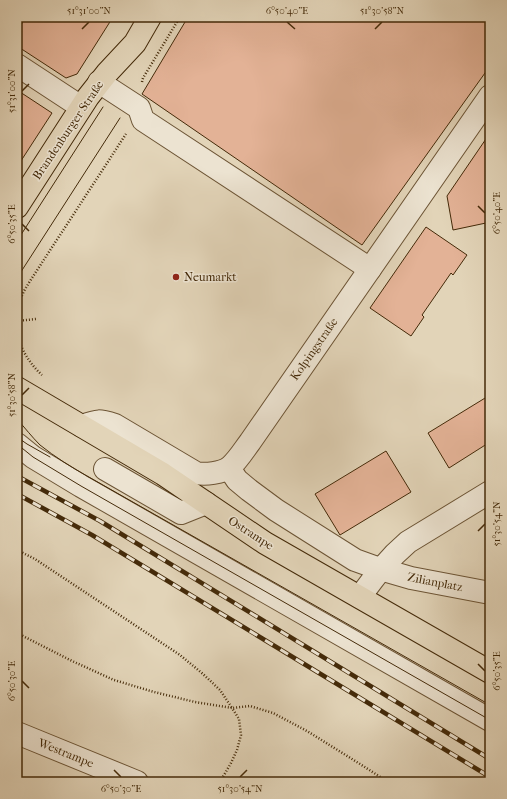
<svg xmlns="http://www.w3.org/2000/svg" width="507" height="799" font-family="'IM FELL French Canon',serif">
  <rect width="100%" height="100%" fill="#e2d4b8"/>
  <filter id="stains"><feTurbulence type="fractalNoise" baseFrequency=".005" numOctaves="4"/><feColorMatrix values="0 0 0 0 .2 0 0 0 0 .09 0 0 0 0 .02 0 0 0 .5 -.17"/></filter>
  <radialGradient id="worn" r=".72"><stop offset=".6" stop-color="#630" stop-opacity="0"/><stop offset="1" stop-color="#630" stop-opacity=".3"/></radialGradient>
  <g fill="#e3b296" stroke="#442a09">
    <polygon points="26,17 113,17 77,74 66,78 17,46 17,31"/>
    <polygon points="188,17 490,17 490,66 362,245 142,94"/>
    <polygon points="17,90 52,113 17,167"/>
    <polygon points="490,133 490,218 486,223 453,230 447,196"/>
    <polygon points="426,227 467,255 453,275 451,273 422,315 424,317 411,336 370,308"/>
    <polygon points="490,395 490,442 449,468 428,433"/>
    <polygon points="386,451 411,492 340,535 315,494"/>
  </g>
  <g fill="none" stroke-linecap="round" stroke-linejoin="round">
    <defs>
      <g id="minor">
        <polyline points="17,65 81,107"/>
        <polyline points="99,82 139,108 143,120 370,269"/>
        <path d="M 82,426 C 98,420 99,420 115,425 L 196,473 C 205,475 222,473 230,467 C 238,460 244,450 250,442 L 490,96"/>
        <polyline points="17,444 33,457 81,486 490,720"/>
        <polyline points="229,468 237,480 249,490 276,510 355,560 380,569 411,578 490,593"/>
        <polyline points="105,469 181,513 206,503"/>
        <path d="M 360,597 C 375,576 388,559 408,542 L 490,492"/>
        <polyline points="17,733 137,782"/>
      </g>
      <g id="major">
        <polyline points="17,207 88,97 107,73 135,43 150,17"/>
        <polyline points="17,388 163,474 265,543 490,672"/>
      </g>
    </defs>
    <use href="#minor" stroke="#6c5435" stroke-width="24"/>
    <use href="#major" stroke="#442a09" stroke-width="24"/>
    <g stroke="#442a09" stroke-width="2.5" stroke-dasharray="1 2" stroke-linecap="butt">
      <polyline points="142,82 143,78 180,17"/>
      <polyline points="17,307 24,291 30,281 126,134"/>
      <polyline points="17,321 36,319"/>
      <path d="M 17,334 C 21,350 30,364 42,375"/>
      <polyline points="17,550 35,559 180,655 203,674 220,690 232,708 250,706 273,713 307,731 360,764 388,782"/>
      <polyline points="17,633 72,661 114,680 154,692 195,702 232,708 239,719 241,735 237,750 231,763 220,782"/>
    </g>
    <use href="#minor" stroke="#ece3d1" stroke-width="22"/>
    <use href="#major" stroke="#e2d4b8" stroke-width="22"/>
    <g stroke="#442a09" stroke-width="1">
      <polyline points="17,241 103,107"/>
      <polyline points="17,278 120,118"/>
      <path d="M 17,419 C 25,428 32,437 40,445 C 55,457 71,467 87,476 L 490,705"/>
      <polyline points="17,437 27,444 50,457"/>
      <polyline points="17,444 33,457 81,486 490,720"/>
    </g>
    <defs>
      <g id="rail">
        <polyline points="17,476 100,521 490,759"/>
        <polyline points="17,494 92,535 490,777"/>
      </g>
    </defs>
    <use href="#rail" stroke="#442a09" stroke-width="4.5"/>
    <use href="#rail" stroke="#ece3d1" stroke-width="3" stroke-dasharray="9" stroke-linecap="butt"/>
  </g>
  <path fill="none" stroke="#442a09" stroke-width="1.5" d="M 287,22 L 295,29M 82,29 L 89,22M 375,29 L 382,22M 22,91 L 29,84M 478,206 L 485,213M 22,224 L 29,231M 22,395 L 29,388M 478,531 L 485,524M 478,664 L 485,671M 22,681 L 29,688M 114,770 L 121,777M 240,777 L 247,770"/>
  <circle fill="#8f2418" stroke="#ece3d1" stroke-width="1.5" cx="176" cy="277" r="4"/>
  <g text-anchor="middle" dominant-baseline="central" stroke-width="3" stroke-linejoin="round" paint-order="stroke">
    <g font-size="12" fill="#442a09" stroke="#ece3d1">
      <text transform="translate(68 130) rotate(-56)">Brandenburger Straße</text>
      <text transform="translate(314 349) rotate(-55)">Kolpingstraße</text>
      <text transform="translate(251 533) rotate(33)">Ostrampe</text>
      <text transform="translate(435 582) rotate(11)">Zilianplatz</text>
      <text transform="translate(66 753) rotate(22)">Westrampe</text>
    </g>
    <g font-size="12" fill="#442a09" stroke="#ece3d1" text-anchor="start">
      <text x="184" y="277">Neumarkt</text>
    </g>
  </g>
  <rect width="507" height="799" fill="none" stroke="#e2d4b8" stroke-width="44"/>
  <rect x="22" y="22" width="463" height="755" fill="none" stroke="#442a09" stroke-width="1.5"/>
  <g font-size="10" text-anchor="middle" fill="#442a09">
    <text x="89" y="14">51°31'00"N</text>
    <text x="287" y="14">6°50'40"E</text>
    <text x="382" y="14">51°30'58"N</text>
    <text transform="translate(11 91) rotate(-90)" y="4">51°31'00"N</text>
    <text transform="translate(496 213) rotate(-90)" y="4">6°50'40"E</text>
    <text transform="translate(11 224) rotate(-90)" y="4">6°50'35"E</text>
    <text transform="translate(11 395) rotate(-90)" y="4">51°30'58"N</text>
    <text transform="translate(496 524) rotate(-90)" y="4">51°30'54"N</text>
    <text transform="translate(496 671) rotate(-90)" y="4">6°50'35"E</text>
    <text transform="translate(11 681) rotate(-90)" y="4">6°50'30"E</text>
    <text x="121" y="792">6°50'30"E</text>
    <text x="240" y="792">51°30'54"N</text>
  </g>
  <rect width="100%" height="100%" filter="url(#stains)"/>
  <rect width="100%" height="100%" fill="url(#worn)"/>
</svg>
